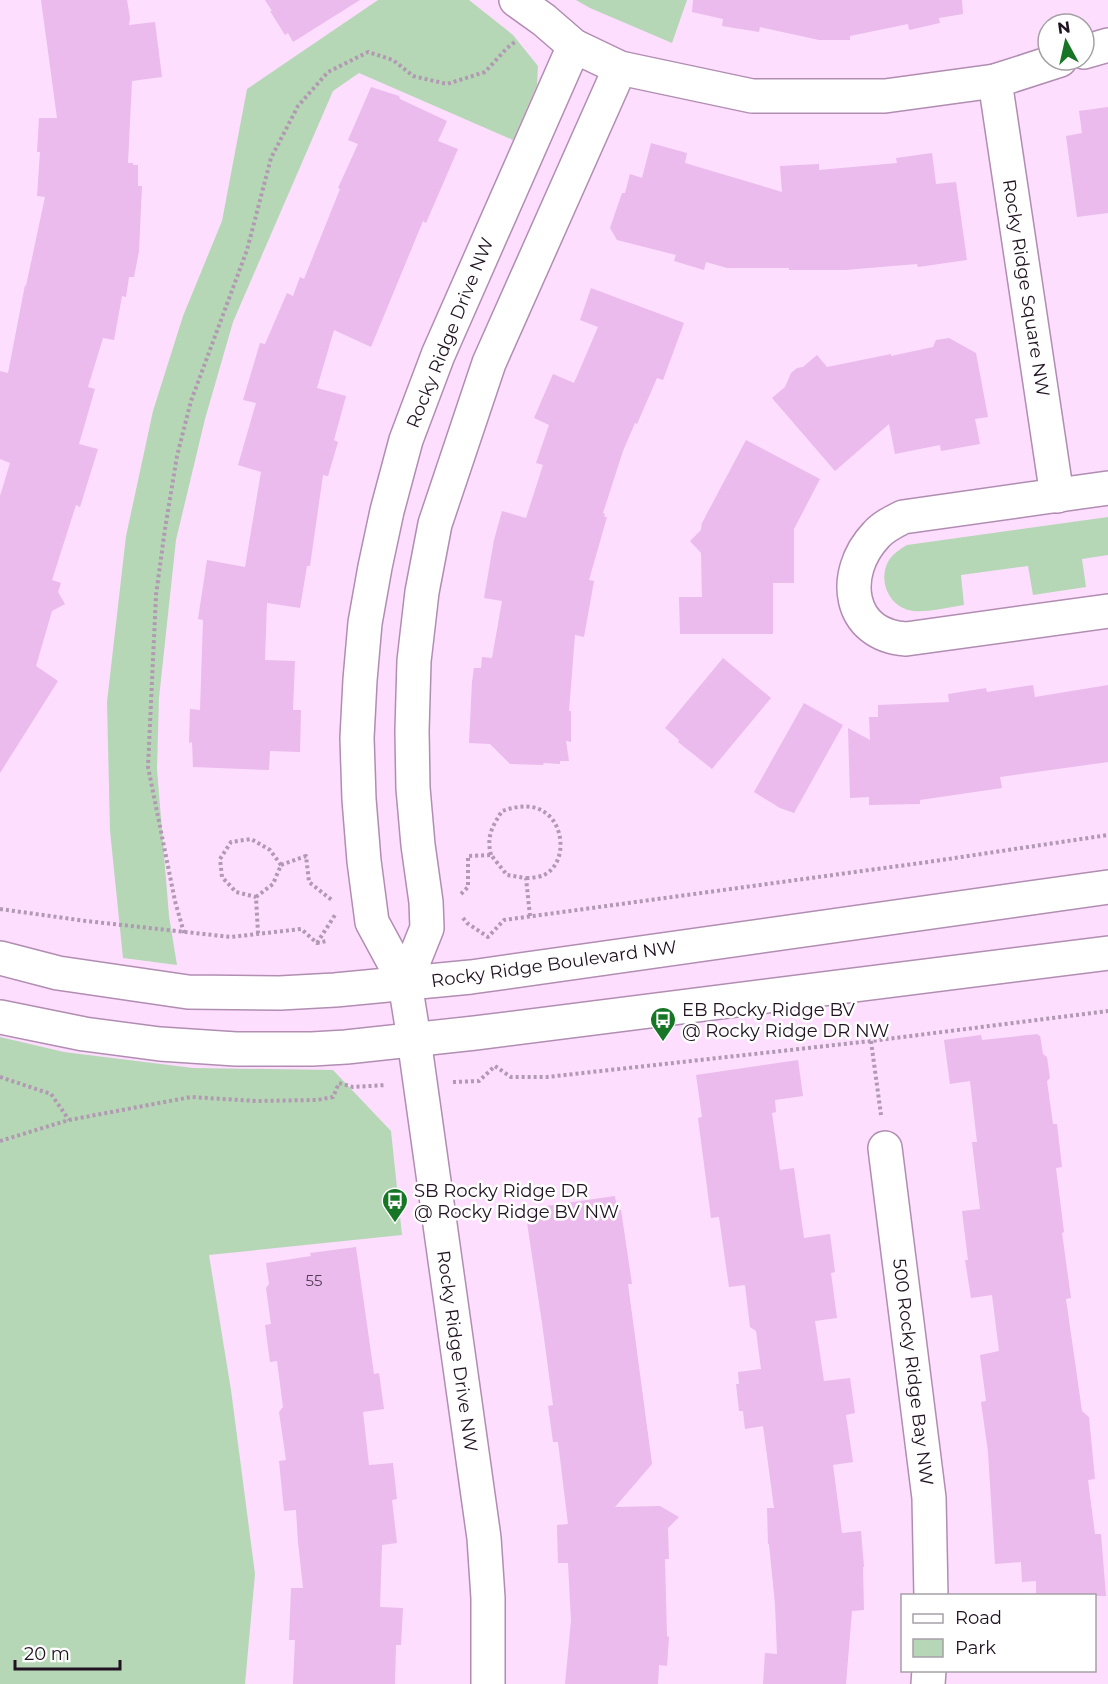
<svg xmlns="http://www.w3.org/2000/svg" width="1108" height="1684" font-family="Montserrat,sans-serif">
  <rect width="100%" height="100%" fill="#fddefe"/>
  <g fill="#b6d7b6">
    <polygon points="378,0 469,0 513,35 538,66 537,85 513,140 359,73 333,91 233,322 205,419 176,540 159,698 157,769 169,916 177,965 123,958 110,831 107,702 126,536 153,411 183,316 222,221 247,89"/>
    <polygon points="576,0 687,0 672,43 590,8"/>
    <path d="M 1108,517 L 1108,555 L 1082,559 L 1086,587 L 1033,595 L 1028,566 L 961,575 L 964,605 C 948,607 923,614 908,610 C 887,604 878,578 889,560 C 894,553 900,549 907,545 Z"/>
    <polygon points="0,1037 64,1052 193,1068 333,1070 391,1131 402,1235 209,1255 231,1390 255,1574 245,1684 0,1684"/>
  </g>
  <g fill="#eabbec">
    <polygon points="41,0 127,0 130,18 129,25 155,22 162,77 132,81 128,163 133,163 133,165 138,165 138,186 142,186 139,251 134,277 129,277 126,297 122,296 114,340 103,338 88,387 95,389 79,444 98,449 80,507 76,505 52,580 61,583 58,592 65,604 52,611 36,666 58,681 0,773 0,496 10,463 0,459 0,371 8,373 25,285 26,286 45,197 37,196 40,152 37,152 39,118 57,118"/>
    <polygon points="265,0 360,0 293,42 288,33 285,35 270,11 272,11"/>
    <polygon points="693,0 962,0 963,14 939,18 940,23 909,30 908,24 850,36 850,40 819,40 760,27 759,32 722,26 723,19 692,12"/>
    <polygon points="371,87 399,96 400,99 447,121 438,141 458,149 426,223 423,221 371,347 334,330 317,388 346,396 334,440 338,442 328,476 323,475 310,566 307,566 300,608 267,603 265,660 295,661 293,710 301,710 300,752 270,751 269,770 193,767 192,742 189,743 190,709 200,710 203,620 198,619 207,560 245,567 261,472 238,465 256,403 243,400 260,343 265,344 287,293 293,296 300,277 304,279 340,189 338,188 358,144 348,140"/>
    <polygon points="1108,107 1108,213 1077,217 1066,136 1082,133 1079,111"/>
    <polygon points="651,143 687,153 685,163 782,192 780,166 819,164 819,170 897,163 896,158 932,153 936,184 956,182 967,260 918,267 917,264 845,270 789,270 789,268 727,268 706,262 704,270 674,261 676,255 617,240 610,228 622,193 625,193 630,174 642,178"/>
    <polygon points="591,288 684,323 663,380 657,378 637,424 635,423 623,451 603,513 605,514 604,517 607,517 589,580 594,581 584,637 575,635 569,711 571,711 571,742 566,741 569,761 560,761 560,764 544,763 543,765 510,764 490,744 469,743 472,682 474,668 481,668 482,657 492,658 502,601 484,598 494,540 502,511 526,518 543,465 536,463 549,425 534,418 553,374 574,383 598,327 580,320"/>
    <polygon points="949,338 976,353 988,417 975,419 980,444 941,451 940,445 895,454 889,424 835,471 772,398 785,387 791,373 797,368 803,367 817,355 827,367 891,354 891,356 933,347 936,340"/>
    <polygon points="746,440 820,479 794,529 794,583 773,583 773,634 680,634 679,597 702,597 701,553 690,541 701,530 702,523"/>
    <polygon points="723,658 771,698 712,769 678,742 679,740 665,728"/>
    <polygon points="1033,685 1035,697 1108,685 1108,762 1000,777 1002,788 920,800 920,804 869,805 869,797 850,798 848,728 870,740 869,717 878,717 878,705 949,702 948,694 986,688 987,692"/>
    <polygon points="804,703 843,725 794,813 780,808 754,792"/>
    <polygon points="1038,1034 1038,1036 1040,1035 1043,1054 1047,1057 1050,1078 1047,1081 1053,1124 1057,1124 1062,1167 1056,1168 1064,1232 1062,1233 1071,1298 1066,1299 1082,1411 1089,1417 1095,1479 1088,1480 1095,1534 1101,1534 1106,1596 1036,1596 1036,1581 1022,1582 1021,1562 995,1564 988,1452 981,1402 986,1401 980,1355 999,1351 992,1295 971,1298 965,1260 968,1260 962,1211 980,1209 972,1142 977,1142 970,1081 950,1084 944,1040 981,1035 982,1040"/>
    <polygon points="798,1060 803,1096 775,1100 776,1112 772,1113 780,1170 794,1168 804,1238 830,1234 835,1272 831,1273 837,1318 815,1321 824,1381 850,1378 855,1413 846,1415 853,1462 833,1465 842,1533 861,1531 864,1567 863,1567 864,1610 852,1611 846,1684 763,1684 765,1653 777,1654 775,1604 769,1544 768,1544 767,1508 774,1508 763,1426 745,1429 743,1411 739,1411 736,1384 739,1384 738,1372 761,1369 756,1331 750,1327 745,1285 729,1287 719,1217 711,1218 698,1118 702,1117 696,1075"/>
    <polygon points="615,1196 617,1210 621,1210 632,1284 628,1284 652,1464 615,1507 660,1506 679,1517 668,1528 669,1559 665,1559 667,1636 669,1637 667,1666 659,1665 658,1684 565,1684 571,1621 568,1563 558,1563 557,1525 568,1524 558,1442 553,1442 548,1406 553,1405 542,1323 525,1209"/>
    <polygon points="356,1247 374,1374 379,1373 384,1409 363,1412 369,1465 393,1463 397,1499 392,1500 397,1543 382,1545 380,1607 403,1608 401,1645 396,1645 395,1684 293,1684 295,1640 289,1640 291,1588 303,1588 298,1542 296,1510 284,1511 279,1461 286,1460 279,1412 283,1407 277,1361 270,1362 265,1325 271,1324 266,1288 269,1284 266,1263 311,1256 310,1253"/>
  </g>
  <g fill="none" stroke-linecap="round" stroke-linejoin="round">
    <defs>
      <g id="minor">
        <polyline points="516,0 544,20 574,46 620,68 752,96 885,96 995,81 1060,60"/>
        <polyline points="1084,52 1108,45"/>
        <polyline points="995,81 1057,496"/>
        <path d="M 1108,488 L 903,517 C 893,522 883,527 876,535 C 840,573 847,635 906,639 L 1108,611"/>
        <polyline points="405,983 427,928 426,902 418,845 413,788 412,731 414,661 422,592 435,524 489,363 620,68"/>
        <polyline points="885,1148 929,1498 931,1596"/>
        <polyline points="488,1684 488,1598 484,1538 414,1039 405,983 372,922 364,861 359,799 357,738 360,680 365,623 375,567 387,511 406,440 438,355 574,46"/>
        <polyline points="928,1684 929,1670"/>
      </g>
      <g id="tertiary">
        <polyline points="0,958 58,973 188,992 280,993 335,990 471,977 1108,887"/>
        <polyline points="0,1017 84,1034 160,1044 236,1049 312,1049 346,1047 475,1033 1108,953"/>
      </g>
    </defs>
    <use href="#minor" stroke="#b18db2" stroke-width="36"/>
    <use href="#tertiary" stroke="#b18db2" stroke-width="36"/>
    <g stroke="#b299b3" stroke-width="4" stroke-dasharray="3 3" stroke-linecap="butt">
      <path d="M 491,855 C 486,835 493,826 502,811 C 517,806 534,803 547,814 C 565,828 566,864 544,875 C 540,877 531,878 526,878"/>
      <polyline points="281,865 306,856 309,882 333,901"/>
      <polyline points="461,894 468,887 468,856 491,855 507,875 526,878 530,916"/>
      <polyline points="256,897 273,884 281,865 270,850 251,839 231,842 220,859 222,877 236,892 256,897 258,933"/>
      <polyline points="0,909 86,921 231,937 301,929 317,943 327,941"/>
      <polyline points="463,918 467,923 488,937 504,920 928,862 1108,835"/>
      <polyline points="184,933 175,901 148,767 156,595 165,529 177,456 191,401 247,250 271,158 298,106 328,72 368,52 393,60 413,76 447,84 485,72 507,48 516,41"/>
      <polyline points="317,943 335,915"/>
      <polyline points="871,1041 881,1115"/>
      <polyline points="0,1077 51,1094 69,1120"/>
      <polyline points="453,1082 479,1081 495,1066 511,1077 547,1077 871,1041 1108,1011"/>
      <polyline points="0,1141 69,1120 191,1097 256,1101 317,1100 333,1097 339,1083 353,1087 386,1085"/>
    </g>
    <use href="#minor" stroke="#fff" stroke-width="33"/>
    <use href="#tertiary" stroke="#fff" stroke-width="33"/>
  </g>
  <defs>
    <symbol id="bus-pin" viewBox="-11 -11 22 30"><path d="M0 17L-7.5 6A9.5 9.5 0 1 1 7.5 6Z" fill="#167626" stroke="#fff"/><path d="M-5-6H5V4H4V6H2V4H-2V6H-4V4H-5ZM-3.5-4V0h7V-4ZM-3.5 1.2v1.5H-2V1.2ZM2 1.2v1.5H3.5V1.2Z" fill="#fff"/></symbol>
  </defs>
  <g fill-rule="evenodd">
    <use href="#bus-pin" x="648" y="1005" width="30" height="40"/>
    <use href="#bus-pin" x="380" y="1186" width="30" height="40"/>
  </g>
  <g text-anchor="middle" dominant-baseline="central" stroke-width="5" stroke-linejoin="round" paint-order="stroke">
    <g font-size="15" fill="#523c54">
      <text x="314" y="1280">55</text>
    </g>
    <g font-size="18" fill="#201221" stroke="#fff">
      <text transform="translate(1026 288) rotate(81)">Rocky Ridge Square NW</text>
      <text transform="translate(450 333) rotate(-68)">Rocky Ridge Drive NW</text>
      <text transform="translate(554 964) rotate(-8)">Rocky Ridge Boulevard NW</text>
      <text transform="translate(457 1351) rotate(82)">Rocky Ridge Drive NW</text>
      <text transform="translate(913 1372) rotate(83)">500 Rocky Ridge Bay NW</text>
    </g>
    <g font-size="18" fill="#201221" stroke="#fff" text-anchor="start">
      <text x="682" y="1010">EB Rocky Ridge BV<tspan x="682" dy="21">@ Rocky Ridge DR NW</tspan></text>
      <text x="414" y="1191">SB Rocky Ridge DR<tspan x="414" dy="21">@ Rocky Ridge BV NW</tspan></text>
    </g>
  </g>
  <rect x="901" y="1594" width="195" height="78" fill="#ffffff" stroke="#a6a0a6" stroke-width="1.5"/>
  <rect x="913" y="1614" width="30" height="9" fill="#ffffff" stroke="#a6a0a6" stroke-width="1.5"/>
  <text x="955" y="1624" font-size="18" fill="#201221">Road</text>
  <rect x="913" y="1639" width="30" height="18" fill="#b6d7b6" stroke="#a6a0a6" stroke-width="1.5"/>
  <text x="955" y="1654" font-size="18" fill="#201221">Park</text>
  <g transform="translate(1066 42) rotate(352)"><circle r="28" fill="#ffffff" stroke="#a6a0a6" stroke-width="1.5"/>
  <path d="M0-4.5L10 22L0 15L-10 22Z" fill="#167626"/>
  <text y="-9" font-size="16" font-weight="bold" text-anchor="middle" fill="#201221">N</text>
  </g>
  <path d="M15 1660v9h105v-9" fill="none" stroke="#201221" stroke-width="3"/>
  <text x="24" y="1660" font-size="18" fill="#201221" stroke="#ffffff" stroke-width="4.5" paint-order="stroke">20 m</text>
</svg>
